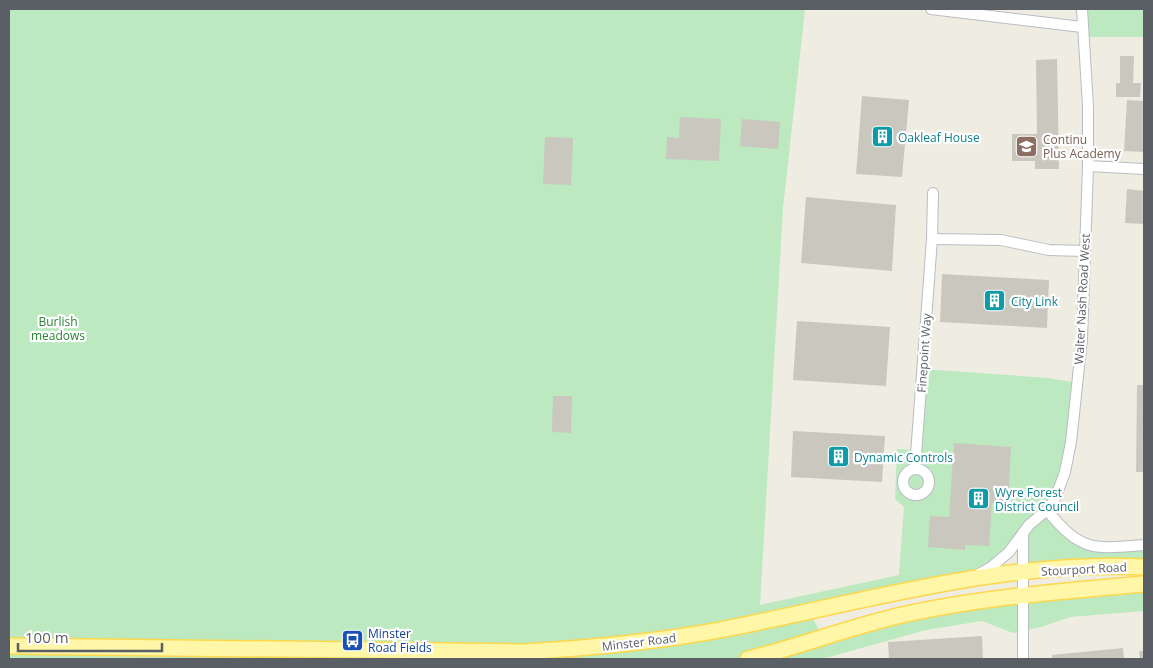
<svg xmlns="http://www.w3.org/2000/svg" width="1153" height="668" font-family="'Open Sans',sans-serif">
  <rect width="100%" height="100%" fill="#efede2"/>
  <g fill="#bce9bf">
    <polygon points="9,9 805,9 783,208 760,605 899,575 904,507 895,499 897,449 917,450 923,369 1048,378 1078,383 1071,442 1047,510 1075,540 1144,545 1144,567 1024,573 1023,534 990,568 809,612 823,637 871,623 1144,584 1144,611 1070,617 1041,627 1013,633 982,621 926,630 822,659 9,659"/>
    <polygon points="1082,9 1144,9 1144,37 1083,37"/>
  </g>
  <g fill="#cac7bf">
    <polygon points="1120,56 1134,56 1133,83 1141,83 1140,97 1116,97 1116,83 1120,83"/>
    <polygon points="1057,59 1059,169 1035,169 1035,161 1012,161 1012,134 1037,134 1036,60"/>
    <polygon points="862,96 909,100 902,177 856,174"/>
    <polygon points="1127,100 1144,101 1144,152 1124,151"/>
    <polygon points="680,117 721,119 719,161 666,159 667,137 679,138"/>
    <polygon points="742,119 780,122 778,149 740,146"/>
    <polygon points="545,137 573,138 571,185 543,184"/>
    <polygon points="1127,189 1144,191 1144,224 1125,223"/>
    <polygon points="806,197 896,205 892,271 801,263"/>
    <polygon points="942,274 1049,280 1047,328 940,322"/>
    <polygon points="797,321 890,327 886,386 793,380"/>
    <polygon points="1137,385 1144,385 1144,472 1136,472"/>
    <polygon points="553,396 572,396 571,433 552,432"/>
    <polygon points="793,431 885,436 882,482 791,477"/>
    <polygon points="954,443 1011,447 1008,504 992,503 989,546 965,545 965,550 928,547 930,516 949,517"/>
    <polygon points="982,636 983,659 889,659 888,642"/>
    <polygon points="1123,648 1124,659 1052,659 1052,655"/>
    <polygon points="1139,651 1144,651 1144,659 1140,659"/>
  </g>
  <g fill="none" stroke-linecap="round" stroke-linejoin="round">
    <defs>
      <g id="minor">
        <polyline points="931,9 1082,27"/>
        <polyline points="1088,166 1144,169"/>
        <polyline points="932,239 1001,240 1049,250 1085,251"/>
        <polyline points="915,468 932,239 933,193"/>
        <circle cx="916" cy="482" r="13"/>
        <path d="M 1047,510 C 1081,552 1093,549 1144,545"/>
        <polyline points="979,574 990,568 1009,552 1029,525 1047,510 1055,499 1065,472 1071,442 1082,339 1088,166 1088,106 1082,9"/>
        <polyline points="1023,659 1023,533"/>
      </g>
      <g id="primary">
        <path d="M 9,646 L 522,652 C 590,648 658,642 725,629 C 863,602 1003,560 1144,567"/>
        <path d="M 748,659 C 801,646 852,626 906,614 C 984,597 1064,591 1144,584"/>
      </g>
    </defs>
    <use href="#minor" stroke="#babcc3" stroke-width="12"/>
    <use href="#primary" stroke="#fed74c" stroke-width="18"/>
    <use href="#minor" stroke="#fff" stroke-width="10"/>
    <use href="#primary" stroke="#fff6a7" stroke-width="15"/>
  </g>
  <defs>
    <symbol id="building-square" viewBox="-11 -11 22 22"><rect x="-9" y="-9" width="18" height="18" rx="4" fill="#0f9aa8" stroke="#fff"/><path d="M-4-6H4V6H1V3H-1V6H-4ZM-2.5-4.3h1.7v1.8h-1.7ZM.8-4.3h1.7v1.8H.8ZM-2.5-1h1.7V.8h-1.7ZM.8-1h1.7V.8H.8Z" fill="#fff"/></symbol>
    <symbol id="school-square" viewBox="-11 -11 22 22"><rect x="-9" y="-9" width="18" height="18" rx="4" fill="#8d6e63" stroke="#fff"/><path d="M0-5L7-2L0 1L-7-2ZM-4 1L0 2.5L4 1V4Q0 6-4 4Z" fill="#fff"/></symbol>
    <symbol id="bus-square" viewBox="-11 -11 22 22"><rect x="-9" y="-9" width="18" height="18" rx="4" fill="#1a4fb4" stroke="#fff"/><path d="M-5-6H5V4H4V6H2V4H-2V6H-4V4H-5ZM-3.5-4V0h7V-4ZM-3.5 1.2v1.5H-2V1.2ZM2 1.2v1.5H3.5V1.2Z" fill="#fff"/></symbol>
  </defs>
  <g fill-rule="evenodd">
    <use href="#building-square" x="870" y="124" width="25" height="25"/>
    <use href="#school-square" x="1014" y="134" width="25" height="25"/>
    <use href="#building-square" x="982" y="288" width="25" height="25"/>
    <use href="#building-square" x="826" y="444" width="25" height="25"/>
    <use href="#building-square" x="966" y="486" width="25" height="25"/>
    <use href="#bus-square" x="340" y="628" width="25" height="25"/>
  </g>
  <g text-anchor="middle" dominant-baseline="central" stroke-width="4.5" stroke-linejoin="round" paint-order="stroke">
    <g font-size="12" fill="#0d838f" stroke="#fff" text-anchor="start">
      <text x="898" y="137">Oakleaf House</text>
      <text x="1011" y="301">City Link</text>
      <text x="854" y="457">Dynamic Controls</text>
      <text x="995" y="492">Wyre Forest<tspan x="995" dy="14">District Council</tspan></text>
    </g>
    <g font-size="12" fill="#785e54" stroke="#fff" text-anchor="start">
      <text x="1043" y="139">Continu<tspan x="1043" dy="14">Plus Academy</tspan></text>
    </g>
    <g font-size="12" fill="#5a5e65" stroke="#fff">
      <text transform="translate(1082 299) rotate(-87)">Walter Nash Road West</text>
      <text transform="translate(924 353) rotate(-86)">Finepoint Way</text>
      <text transform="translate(1084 569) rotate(-3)">Stourport Road</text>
      <text transform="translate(639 642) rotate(-7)">Minster Road</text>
    </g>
    <g font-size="12" fill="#2c8236" stroke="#fff">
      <text x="58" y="321">Burlish<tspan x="58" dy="14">meadows</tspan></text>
    </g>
    <g font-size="12" fill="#164399" stroke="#fff" text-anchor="start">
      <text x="368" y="633">Minster<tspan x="368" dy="14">Road Fields</tspan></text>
    </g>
  </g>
  <rect width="1153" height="668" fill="none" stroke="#5a5e65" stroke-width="20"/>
  <path d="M18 643v8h144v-8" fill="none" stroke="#5a5e65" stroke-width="2.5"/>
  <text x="25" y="643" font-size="15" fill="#5a5e65" stroke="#ffffff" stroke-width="4" paint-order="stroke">100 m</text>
</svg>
